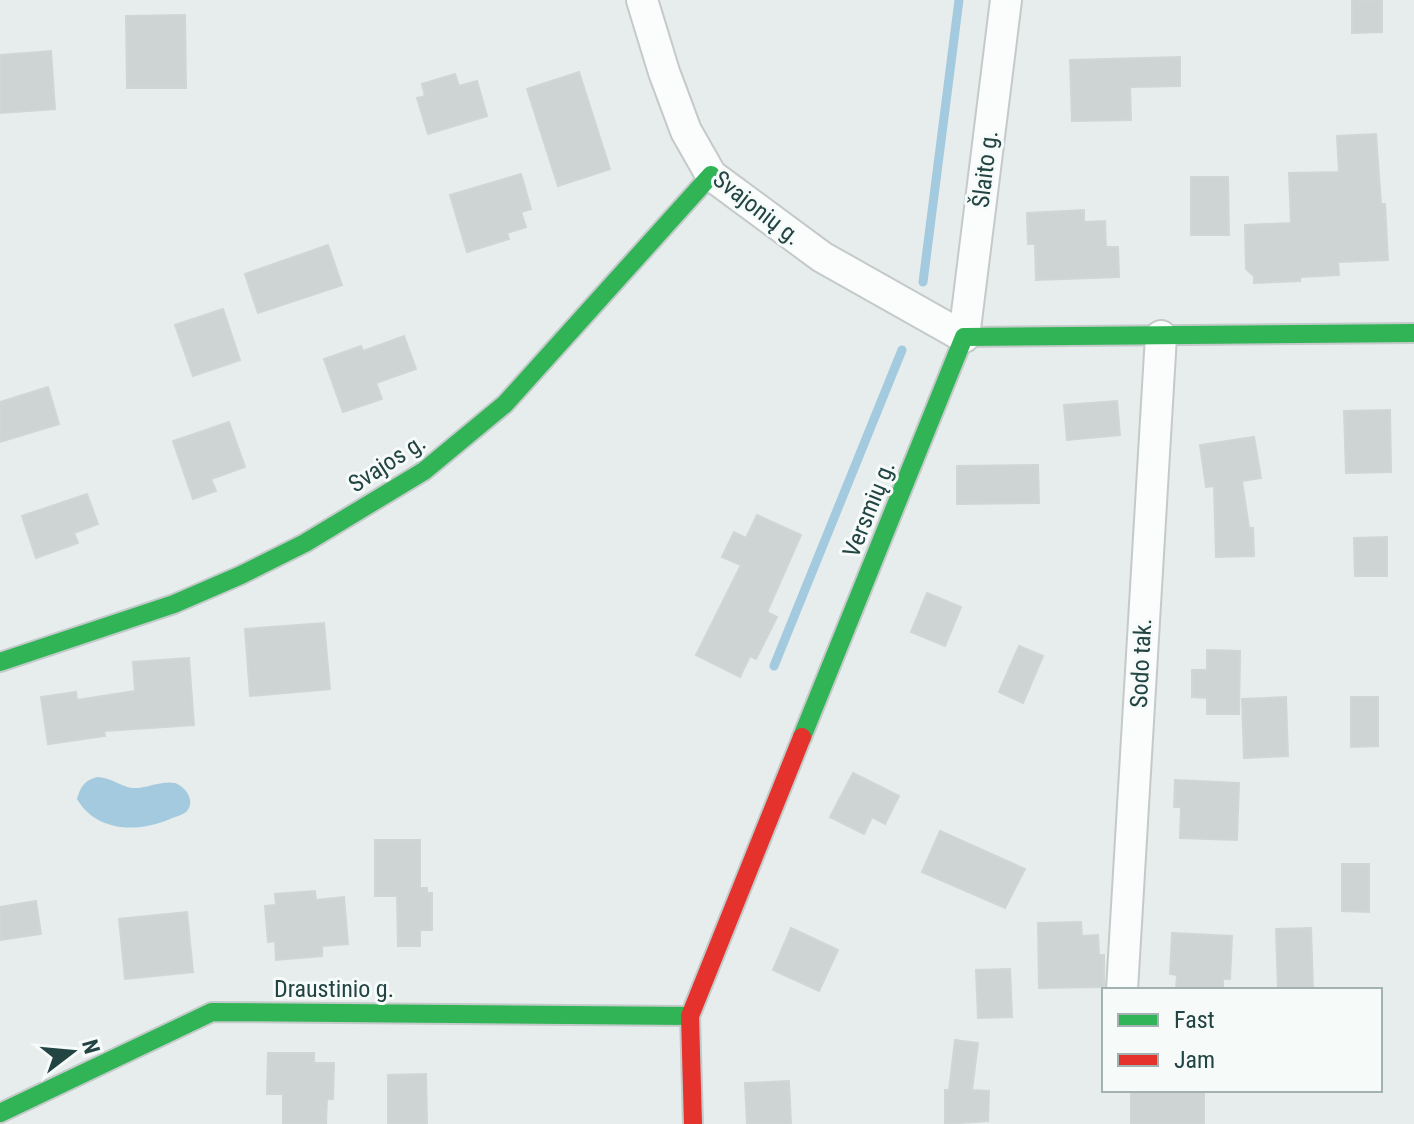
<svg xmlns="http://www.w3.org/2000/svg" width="1414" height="1124" font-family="'Roboto Condensed',sans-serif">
  <rect width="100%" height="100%" fill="#e7edec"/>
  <path fill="#a4cadf" d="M 97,777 C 110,777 120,786 132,788 C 146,789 161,780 175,783 C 185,786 197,802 186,812 C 183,815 174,817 170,819 C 138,833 96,832 77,799 C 81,786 84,781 97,777 Z"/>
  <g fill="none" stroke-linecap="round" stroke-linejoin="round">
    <g stroke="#a4cadf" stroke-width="9">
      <polyline points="923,282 959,0"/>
      <polyline points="774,666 902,350"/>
    </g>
  </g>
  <g fill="#ced4d3" stroke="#cfd6d5" stroke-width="2">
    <polygon points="1352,0 1382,0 1382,32 1352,33"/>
    <polygon points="185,15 186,88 127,88 126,16"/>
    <polygon points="51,51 55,109 0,113 0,55"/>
    <polygon points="1180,57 1180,86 1130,87 1131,120 1072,121 1070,60"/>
    <polygon points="579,72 610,169 558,186 527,89"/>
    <polygon points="455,74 459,86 477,81 487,116 428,134 417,98 425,96 422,84"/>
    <polygon points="1376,134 1381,204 1385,204 1388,260 1338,262 1339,275 1300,277 1300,281 1254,283 1254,276 1246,269 1245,225 1291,223 1289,173 1339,172 1337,136"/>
    <polygon points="521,174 531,209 521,212 526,227 507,233 509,239 467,252 450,195"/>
    <polygon points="1191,177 1228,177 1229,235 1191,235"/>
    <polygon points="1084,210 1084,222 1105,221 1106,247 1118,247 1119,277 1036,280 1035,244 1028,244 1027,213"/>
    <polygon points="328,245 342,285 258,313 245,274"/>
    <polygon points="223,309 240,360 193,376 175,325"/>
    <polygon points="404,336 416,369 376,383 382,399 343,412 324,359 361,346 363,351"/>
    <polygon points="48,387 59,424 0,442 0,402"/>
    <polygon points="1117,401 1120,435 1067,440 1064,405"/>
    <polygon points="1390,410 1391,472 1346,473 1344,411"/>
    <polygon points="229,422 245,467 211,479 216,491 193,499 173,441"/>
    <polygon points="1254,437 1261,478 1242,481 1249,528 1253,528 1254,556 1216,557 1214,486 1206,487 1200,445"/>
    <polygon points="1038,465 1039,503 957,504 957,466"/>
    <polygon points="87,494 98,524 74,533 78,543 36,558 22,516"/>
    <polygon points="757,515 801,535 767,612 777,617 756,659 750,656 740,677 696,655 741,565 722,557 734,532 746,538"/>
    <polygon points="1387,537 1387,576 1355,576 1354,538"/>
    <polygon points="927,593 961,607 945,646 911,632"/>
    <polygon points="324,623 330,689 250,696 245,629"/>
    <polygon points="1019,646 1043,656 1023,703 999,692"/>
    <polygon points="1207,650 1240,651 1239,714 1207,714 1207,698 1192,697 1192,670 1207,670"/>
    <polygon points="189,658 194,725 104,731 105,736 48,744 41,697 76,692 77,700 135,691 133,662"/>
    <polygon points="1286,697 1288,756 1244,758 1242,699"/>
    <polygon points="1351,697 1378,697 1378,746 1351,747"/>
    <polygon points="853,773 899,796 885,824 872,817 864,834 830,817"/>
    <polygon points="1175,780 1239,783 1237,840 1180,838 1181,807 1174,807"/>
    <polygon points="940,831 1025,869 1005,908 922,872"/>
    <polygon points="375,840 420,840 420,888 427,888 427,893 432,893 432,930 420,930 420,946 398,946 397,896 375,896"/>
    <polygon points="1342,864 1369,864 1369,912 1342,911"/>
    <polygon points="315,891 316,900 344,897 348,944 322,946 322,956 276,960 275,941 268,942 265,906 276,905 275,894"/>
    <polygon points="36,901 41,934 0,940 0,907"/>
    <polygon points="187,912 193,972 125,979 119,919"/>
    <polygon points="1081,922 1082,936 1098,935 1099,955 1104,955 1104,987 1039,988 1038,923"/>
    <polygon points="791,928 838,950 819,991 773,970"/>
    <polygon points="1311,928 1313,990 1278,990 1276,929"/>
    <polygon points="1172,933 1232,936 1230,979 1223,979 1223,990 1176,990 1177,975 1170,974"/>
    <polygon points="1010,969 1012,1017 978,1018 976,970"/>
    <polygon points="955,1040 978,1043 972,1090 989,1091 988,1121 945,1124 945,1090 949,1090"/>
    <polygon points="268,1053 314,1053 314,1063 334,1063 333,1099 327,1099 326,1124 283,1124 283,1094 267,1094"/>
    <polygon points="426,1074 427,1124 388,1124 388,1075"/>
    <polygon points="789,1081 791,1124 747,1124 745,1083"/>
    <rect x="1131" y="1090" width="73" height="34"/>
  </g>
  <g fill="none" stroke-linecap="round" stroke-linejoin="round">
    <defs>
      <g id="street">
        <polyline points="642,0 664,72 686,131 711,175 822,257 964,337 1006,0"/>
        <polyline points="1122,990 1161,336"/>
      </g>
      <g id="fast">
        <polyline points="0,662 174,604 241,575 305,543 424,471 505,404 711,175"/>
        <polyline points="802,737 964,337 1414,333"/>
        <polyline points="0,1113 212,1012 690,1016"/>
      </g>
      <polyline id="jam" points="693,1124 690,1016 802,737"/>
    </defs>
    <use href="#street" stroke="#c4cac9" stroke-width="34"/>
    <use href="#fast" stroke="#c2cbca" stroke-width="22"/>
    <use href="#jam" stroke="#c2cbca" stroke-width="22"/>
    <use href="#street" stroke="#fbfcfc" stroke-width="30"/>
    <use href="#fast" stroke="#30b455" stroke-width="18"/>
    <use href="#jam" stroke="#e5322d" stroke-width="18"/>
  </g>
  <g text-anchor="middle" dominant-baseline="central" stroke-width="6" stroke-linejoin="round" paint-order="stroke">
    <g font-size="24" fill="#224442" stroke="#f6fbfa">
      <text transform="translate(985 169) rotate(-83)">Šlaito g.</text>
      <text transform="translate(757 208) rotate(38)">Svajonių g.</text>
      <text transform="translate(387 463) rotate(-33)">Svajos g.</text>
      <text transform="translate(869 509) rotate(-68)">Versmių g.</text>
      <text transform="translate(1141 663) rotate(-87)">Sodo tak.</text>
      <text x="334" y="989">Draustinio g.</text>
    </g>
  </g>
  <rect x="1102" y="988" width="280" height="104" fill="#f6fbfa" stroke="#a1b2b0" stroke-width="2"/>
  <rect x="1118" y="1014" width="40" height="12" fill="#30b455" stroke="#a1b2b0" stroke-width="2"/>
  <text x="1174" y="1028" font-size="24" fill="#224442">Fast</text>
  <rect x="1118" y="1054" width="40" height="12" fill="#e5322d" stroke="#a1b2b0" stroke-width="2"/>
  <text x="1174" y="1068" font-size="24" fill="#224442">Jam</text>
  <g transform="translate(72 1052) rotate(74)" stroke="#f6fbfa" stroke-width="6" paint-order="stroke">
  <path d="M0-6L14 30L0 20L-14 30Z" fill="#224442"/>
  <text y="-12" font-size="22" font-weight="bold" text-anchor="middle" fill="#224442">N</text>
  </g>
</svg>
